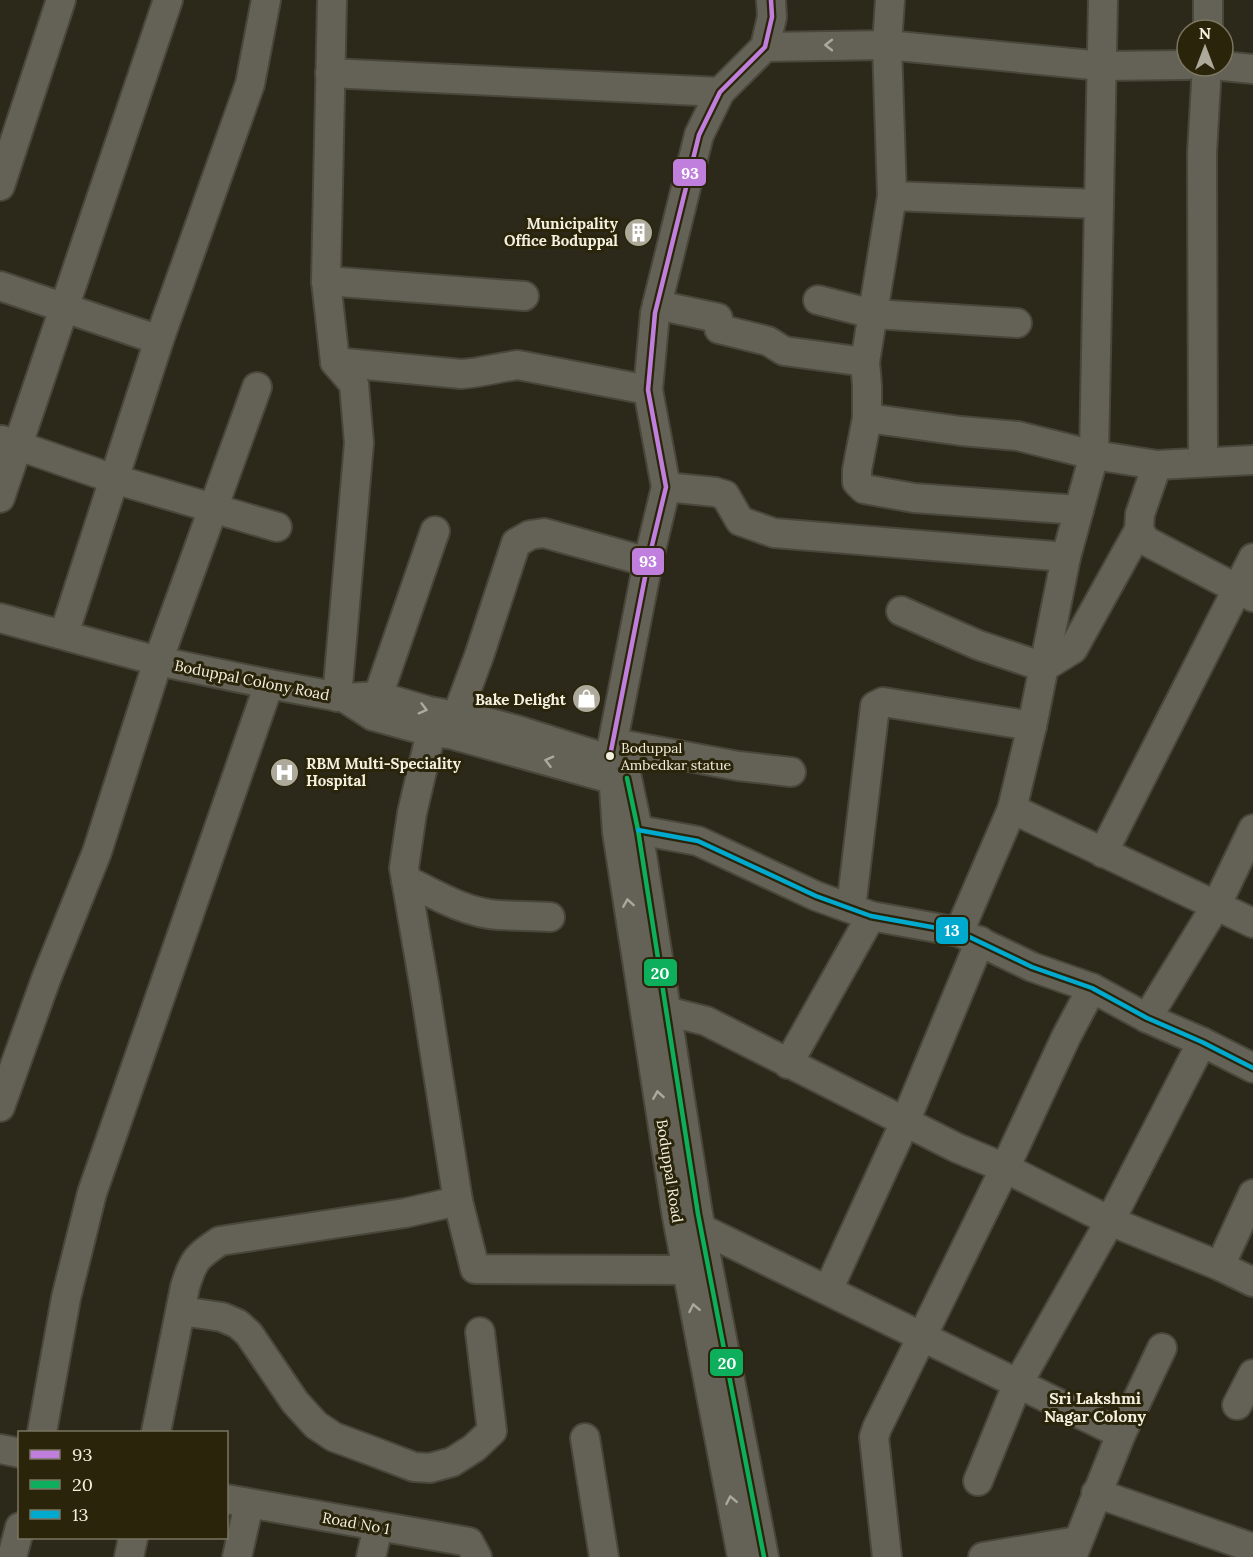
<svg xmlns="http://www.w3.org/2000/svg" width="1253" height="1557" font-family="Lora,serif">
  <rect width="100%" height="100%" fill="#2c291b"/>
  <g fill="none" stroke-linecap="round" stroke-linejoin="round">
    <defs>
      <g id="minor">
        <polyline points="332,0 326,281 335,362 354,384 359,443 337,697"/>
        <polyline points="890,0 887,45 892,196 865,362 867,385 867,418 857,470 857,482 864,489 914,498 1079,510"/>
        <polyline points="1208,30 1208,0"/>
        <polyline points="765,47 887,45 1102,66 1187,65"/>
        <polyline points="1223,66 1253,69"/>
        <polyline points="330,73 720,92"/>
        <polyline points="0,186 61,0"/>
        <polyline points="892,196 1099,204"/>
        <polyline points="326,281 524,296"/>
        <polyline points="0,286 159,340"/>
        <polyline points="818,300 873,314 1017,323"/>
        <polyline points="657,305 718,318 719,329 768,341 784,351 865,362"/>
        <path d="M 335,362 L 461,374 C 481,373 499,367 518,365 L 648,390"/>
        <polyline points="867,418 961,431 1018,436 1094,455 1157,465 1253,460"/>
        <polyline points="2,440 114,479 277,527"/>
        <polyline points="1203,461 1202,153 1207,66"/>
        <polyline points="1157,465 1140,514 1139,530 1146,541 1253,597"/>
        <polyline points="666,487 715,492 725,495 740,521 774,533 1066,557"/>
        <polyline points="0,498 168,0"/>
        <polyline points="901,611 978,645 1044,667 1073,649 1139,530"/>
        <polyline points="0,618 158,661 269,684 345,698 373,716 431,732 450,734 605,777"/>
        <polyline points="64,634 159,340 250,84 266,0"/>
        <polyline points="378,696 435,531"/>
        <polyline points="345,698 378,696 429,711 483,721 517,730 599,756"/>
        <polyline points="450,734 479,656 516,543 530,535 544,533 648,562"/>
        <polyline points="614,743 738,766 791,772"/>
        <polyline points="610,756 648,562 666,487 648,390 655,313 699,135 720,92 765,47 772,17 771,0"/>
        <polyline points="627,778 638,830 698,1214 764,1557"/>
        <polyline points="614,787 617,832 677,1217 742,1557"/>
        <polyline points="1012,809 1253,923"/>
        <polyline points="638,830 698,841 816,896 871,916 959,932 1032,967 1092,988 1147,1018 1202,1042 1253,1068"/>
        <polyline points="1103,853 1253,558"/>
        <path d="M 406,880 C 434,894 465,913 498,915 C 515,916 532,916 550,917"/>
        <polyline points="851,908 875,706 883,702 1032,726"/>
        <polyline points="959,932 1012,809 1032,726 1066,557 1094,455 1103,0"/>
        <polyline points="650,1010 666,1011 706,1021 957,1148 1005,1168 1110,1221 1220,1266 1253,1282"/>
        <polyline points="1147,1018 1217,904 1253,829"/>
        <polyline points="788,1064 871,916"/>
        <polyline points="0,1107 46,979 97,852 158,661 257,387"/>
        <polyline points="458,1201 475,1269 687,1270"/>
        <polyline points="700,1228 1121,1434"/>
        <polyline points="1220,1266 1253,1194"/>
        <polyline points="828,1290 905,1122 980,941"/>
        <polyline points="181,1311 222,1317 238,1324 249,1334 295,1402 316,1425 334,1437 372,1451 414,1467 430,1468 452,1462 474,1448 492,1431 480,1332"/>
        <polyline points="1237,1405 1253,1374"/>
        <polyline points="42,1432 66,1298 92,1193 269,684"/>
        <path d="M 156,1432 L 185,1287 C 193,1260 197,1256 220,1241 L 405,1213 L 458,1201 L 424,984 L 404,868 L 412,813 L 431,732"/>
        <polyline points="585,1438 604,1557"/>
        <polyline points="0,1449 20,1453"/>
        <polyline points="978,1481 1017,1385 1110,1221 1202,1042"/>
        <polyline points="1096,1493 1253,1548"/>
        <polyline points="226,1499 469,1542 477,1557"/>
        <polyline points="12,1557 20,1527"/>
        <polyline points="129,1557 133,1538"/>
        <polyline points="237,1557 249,1504"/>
        <polyline points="371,1557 378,1527"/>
        <polyline points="887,1557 874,1437 877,1428 1005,1168 1066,1037 1092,988"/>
        <polyline points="983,1557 1077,1541"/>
        <polyline points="1072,1557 1121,1434 1162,1348"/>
      </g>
    </defs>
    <use href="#minor" stroke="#49463a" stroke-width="32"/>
    <use href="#minor" stroke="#646257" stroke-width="28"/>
    <defs>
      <polyline id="bus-1" points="610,756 648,562 666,487 648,390 655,313 699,135 720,92 765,47 772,17 771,0"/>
      <polyline id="bus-2" points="627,778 638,830 698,1214 764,1557"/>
      <polyline id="bus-3" points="638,830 698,841 816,896 871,916 959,932 1032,967 1092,988 1147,1018 1202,1042 1253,1068"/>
    </defs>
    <use href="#bus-1" stroke="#2a250a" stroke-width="9"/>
    <use href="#bus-2" stroke="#2a250a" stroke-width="9"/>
    <use href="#bus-3" stroke="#2a250a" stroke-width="9"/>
    <use href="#bus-1" stroke="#c07fdc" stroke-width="4.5"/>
    <use href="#bus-2" stroke="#0daf5c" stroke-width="4.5"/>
    <use href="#bus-3" stroke="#00a9ce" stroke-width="4.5"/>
  </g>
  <defs><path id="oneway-chevron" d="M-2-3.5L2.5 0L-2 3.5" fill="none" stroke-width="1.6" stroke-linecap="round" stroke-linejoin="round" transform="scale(1.5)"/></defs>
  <g stroke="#aca99c">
    <use href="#oneway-chevron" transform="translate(829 45) rotate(180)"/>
    <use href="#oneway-chevron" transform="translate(423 709) rotate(15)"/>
    <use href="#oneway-chevron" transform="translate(549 761) rotate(-165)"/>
    <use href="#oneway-chevron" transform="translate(628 903) rotate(-99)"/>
    <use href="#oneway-chevron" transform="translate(658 1095) rotate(-99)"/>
    <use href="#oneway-chevron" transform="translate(694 1308) rotate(-101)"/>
    <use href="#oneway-chevron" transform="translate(731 1500) rotate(-101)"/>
  </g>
  <defs>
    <symbol id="building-disc" viewBox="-11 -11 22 22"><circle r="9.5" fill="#adaa9b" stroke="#2a250a"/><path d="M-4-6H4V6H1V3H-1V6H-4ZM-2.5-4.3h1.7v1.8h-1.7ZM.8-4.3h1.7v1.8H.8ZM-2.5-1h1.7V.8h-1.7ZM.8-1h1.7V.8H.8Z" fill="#fff"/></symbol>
    <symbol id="shop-disc" viewBox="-11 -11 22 22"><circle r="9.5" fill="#adaa9b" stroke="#2a250a"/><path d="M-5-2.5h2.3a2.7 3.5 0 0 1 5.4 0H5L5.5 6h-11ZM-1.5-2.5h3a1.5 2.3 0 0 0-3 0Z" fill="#fff"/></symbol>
    <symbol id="hospital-disc" viewBox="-11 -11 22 22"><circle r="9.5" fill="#adaa9b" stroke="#2a250a"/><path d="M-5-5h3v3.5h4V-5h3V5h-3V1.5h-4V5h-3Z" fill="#fff"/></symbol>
  </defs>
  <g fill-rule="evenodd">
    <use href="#building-disc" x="622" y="216" width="33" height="33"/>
    <use href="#shop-disc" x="570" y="682" width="33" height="33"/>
    <use href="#hospital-disc" x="268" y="756" width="33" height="33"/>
  </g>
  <circle fill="#f3f0e0" stroke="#2a250a" stroke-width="2" cx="610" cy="756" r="5"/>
  <g text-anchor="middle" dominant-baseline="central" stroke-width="6" stroke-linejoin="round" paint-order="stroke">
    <g font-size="14" fill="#f3f0e0" stroke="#2a250a" text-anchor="start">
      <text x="621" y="748">Boduppal<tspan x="621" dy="17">Ambedkar statue</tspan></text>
    </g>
    <g font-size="15" font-weight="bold" fill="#f3f0e0" stroke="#2a250a" text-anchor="end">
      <text x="618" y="223">Municipality<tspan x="618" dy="17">Office Boduppal</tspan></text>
      <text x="566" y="699">Bake Delight</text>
      <text x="306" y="763" text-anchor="start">RBM Multi-Speciality<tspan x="306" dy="17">Hospital</tspan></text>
    </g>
    <g font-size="15" fill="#f3f0e0" stroke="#2a250a">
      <text transform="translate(252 680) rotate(11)">Boduppal Colony Road</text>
      <text transform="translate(670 1171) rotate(81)">Boduppal Road</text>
      <text transform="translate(356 1523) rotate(10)">Road No 1</text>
    </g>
    <g font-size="16" font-weight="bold" fill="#f3f0e0" stroke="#2a250a">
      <text x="1095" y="1398">Sri Lakshmi<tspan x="1095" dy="18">Nagar Colony</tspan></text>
    </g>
  </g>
  <g stroke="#2a250a" stroke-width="2">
    <rect x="672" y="158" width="35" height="29" rx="6" fill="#c07fdc"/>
    <rect x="631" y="547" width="34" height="29" rx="6" fill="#c07fdc"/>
    <rect x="935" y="916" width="34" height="29" rx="6" fill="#00a9ce"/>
    <rect x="643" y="958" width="35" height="29" rx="6" fill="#0daf5c"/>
    <rect x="709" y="1348" width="35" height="29" rx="6" fill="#0daf5c"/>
  </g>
  <g font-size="16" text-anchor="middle" font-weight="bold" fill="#fff">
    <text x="690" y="179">93</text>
    <text x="648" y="567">93</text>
    <text x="952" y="936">13</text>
    <text x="660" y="979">20</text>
    <text x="727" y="1369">20</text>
  </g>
  <rect x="18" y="1431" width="210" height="108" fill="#2a250a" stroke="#7a7660" stroke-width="1.5"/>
  <rect x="30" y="1450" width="30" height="9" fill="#c07fdc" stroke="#7a7660" stroke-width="1.5"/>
  <text x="72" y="1461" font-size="18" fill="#f3f0e0">93</text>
  <rect x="30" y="1480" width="30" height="9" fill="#0daf5c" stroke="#7a7660" stroke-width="1.5"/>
  <text x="72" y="1491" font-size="18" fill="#f3f0e0">20</text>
  <rect x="30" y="1510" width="30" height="9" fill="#00a9ce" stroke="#7a7660" stroke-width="1.5"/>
  <text x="72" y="1521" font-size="18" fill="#f3f0e0">13</text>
  <g transform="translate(1205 48)"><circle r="28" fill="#2a250a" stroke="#7a7660" stroke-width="1.5"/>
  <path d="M0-4.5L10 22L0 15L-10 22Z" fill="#adaa9b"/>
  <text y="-9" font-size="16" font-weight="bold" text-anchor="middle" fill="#f3f0e0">N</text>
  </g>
</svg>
